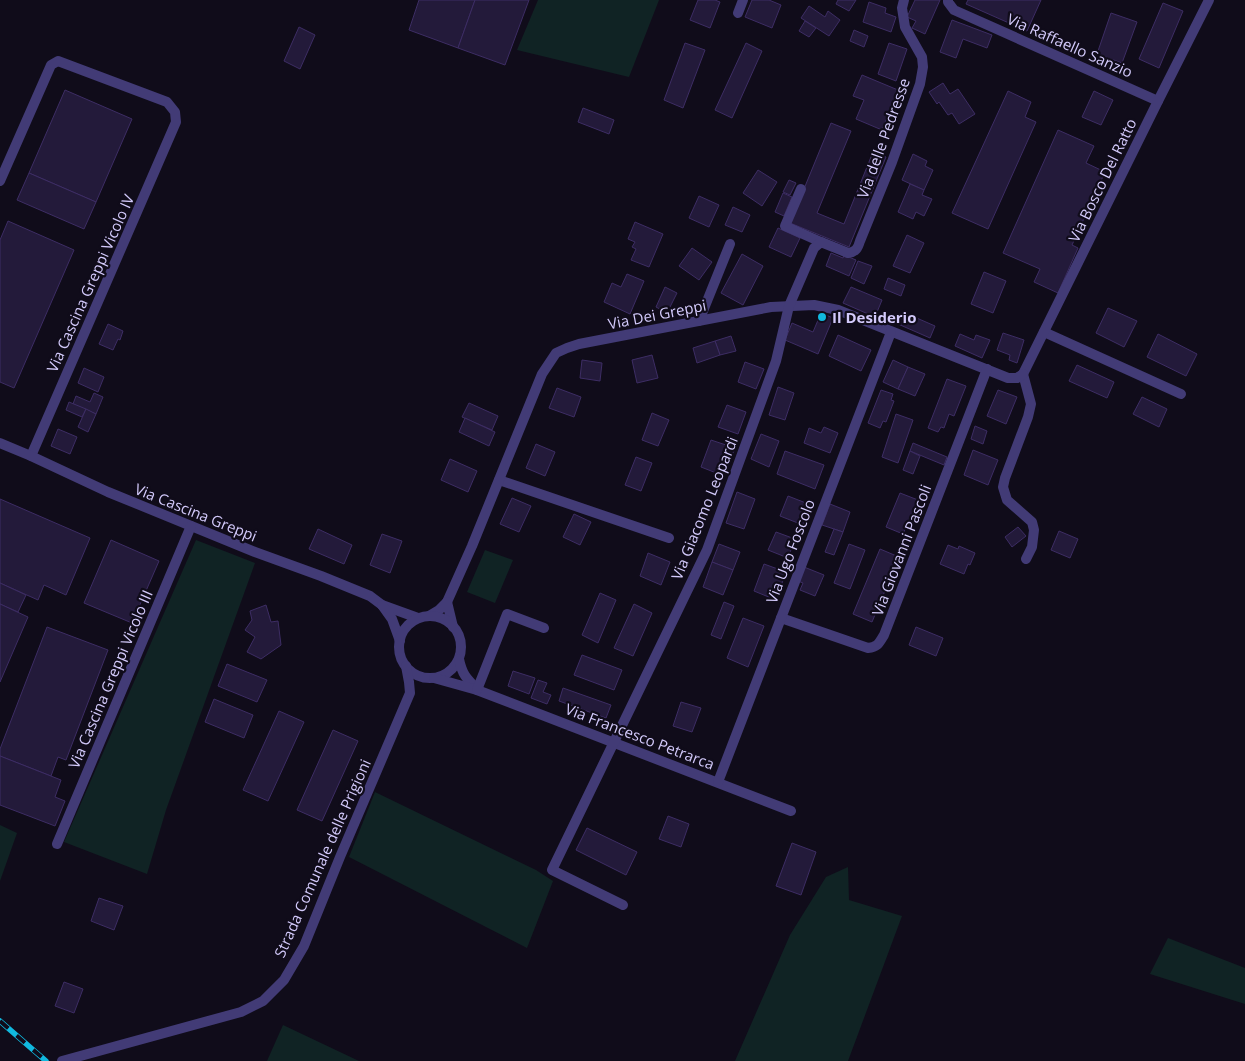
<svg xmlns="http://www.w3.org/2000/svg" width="1245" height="1061" font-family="'Open Sans',sans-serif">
  <rect width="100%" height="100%" fill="#100c1a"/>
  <g fill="#102324">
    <polygon points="538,0 659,0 629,77 517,50"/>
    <polygon points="196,540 255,563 166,810 147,874 64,842"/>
    <polygon points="485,550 513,560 495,603 467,592"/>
    <polygon points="375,792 536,870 553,881 527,948 349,857"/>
    <polygon points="0,825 17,833 0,881"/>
    <polygon points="848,867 849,900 902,916 848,1061 735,1061 790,935 826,877"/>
    <polygon points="1168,938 1245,968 1245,1004 1150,974"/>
    <polygon points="283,1025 359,1061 267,1061"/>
  </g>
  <g fill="#231a3a" stroke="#3d2d64">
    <polygon points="419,0 475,0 458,48 409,30"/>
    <polygon points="475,0 529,0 505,65 458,48"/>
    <polygon points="698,0 715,0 720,2 710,28 690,20"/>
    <polygon points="752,0 769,0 781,5 772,28 745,17"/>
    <polygon points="838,0 856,0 849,11 836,4"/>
    <polygon points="915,0 940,0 925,34 912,28 916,21 907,17"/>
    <polygon points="968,0 1041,0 1027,31 966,4"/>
    <polygon points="869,2 886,8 885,13 896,17 891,32 863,22"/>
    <polygon points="1163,3 1183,11 1159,68 1139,59"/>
    <polygon points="809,6 825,17 828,11 840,20 829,36 801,18"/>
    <polygon points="1111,13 1137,22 1122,63 1097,54"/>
    <polygon points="952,20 992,35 987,48 963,39 956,58 940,52"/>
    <polygon points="805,21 816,28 809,37 799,31"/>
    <polygon points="299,27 315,35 300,69 284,61"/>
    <polygon points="854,30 868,36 864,47 850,41"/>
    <polygon points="685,43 705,50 683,108 664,100"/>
    <polygon points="746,43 762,51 732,118 715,110"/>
    <polygon points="889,43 907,49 896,81 878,74"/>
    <polygon points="862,75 898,90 882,130 856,119 864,100 853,96"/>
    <polygon points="943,83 950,94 958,89 975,114 959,124 952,113 948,115 939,102 937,104 929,92"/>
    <polygon points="65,90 132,119 96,202 29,173"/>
    <polygon points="1008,91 1031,102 1025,117 1036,122 988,229 952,213"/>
    <polygon points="1094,91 1113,100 1101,125 1082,117"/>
    <polygon points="583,108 614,120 609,134 578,122"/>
    <polygon points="831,123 851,131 817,213 844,224 873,152 886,157 849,247 790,223"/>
    <polygon points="1058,130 1094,146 1086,163 1105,172 1072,245 1078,248 1058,293 1034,282 1040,269 1003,253"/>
    <polygon points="913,154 927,161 925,166 933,170 924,190 902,180"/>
    <polygon points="758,170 777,182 762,206 743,193"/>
    <polygon points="29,173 96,202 84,229 17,200"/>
    <polygon points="789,180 796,183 790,195 783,192"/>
    <polygon points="910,184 924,190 922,195 932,199 924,216 916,212 913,219 898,212"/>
    <polygon points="783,193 792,197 784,216 775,212"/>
    <polygon points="699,196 719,205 709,227 689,218"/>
    <polygon points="733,207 750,215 742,232 725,225"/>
    <polygon points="8,221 74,250 14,388 0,382 0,240"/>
    <polygon points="635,222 663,234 649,267 631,260 636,249 632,247 635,242 628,239"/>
    <polygon points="778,228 800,238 791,257 769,247"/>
    <polygon points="907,235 924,243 910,273 893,266"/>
    <polygon points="692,248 712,262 699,280 679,266"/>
    <polygon points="831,253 843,258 844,255 856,260 849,276 826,266"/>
    <polygon points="742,254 763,266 743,305 721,293"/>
    <polygon points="858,261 872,266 864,284 851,278"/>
    <polygon points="984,272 1006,281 993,313 971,304"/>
    <polygon points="627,274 644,281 630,314 604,302 612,283 621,287"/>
    <polygon points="888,278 905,285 901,296 884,289"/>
    <polygon points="665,287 677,293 667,313 656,307"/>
    <polygon points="851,287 882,300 875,317 843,303"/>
    <polygon points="1108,308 1137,321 1124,347 1096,333"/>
    <polygon points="903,312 935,326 930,338 898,324"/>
    <polygon points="821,313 833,318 818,354 785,340 792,323 813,332"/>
    <polygon points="108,324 123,331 120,340 118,339 113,350 99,344"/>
    <polygon points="1003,333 1024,340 1017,363 1009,360 1010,355 997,350"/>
    <polygon points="960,334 974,340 976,335 990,340 982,358 955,346"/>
    <polygon points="1158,334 1197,354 1186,376 1147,357"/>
    <polygon points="838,335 871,350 861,371 829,356"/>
    <polygon points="731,336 736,351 720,355 715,341"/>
    <polygon points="715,341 720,355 697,363 693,348"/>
    <polygon points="652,355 658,378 637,383 632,360"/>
    <polygon points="582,360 602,363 600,381 580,378"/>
    <polygon points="893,360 908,367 898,389 883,382"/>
    <polygon points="745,362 764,369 756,389 738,382"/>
    <polygon points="1077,365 1114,382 1107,398 1069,381"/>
    <polygon points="908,367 925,374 915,396 898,389"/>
    <polygon points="84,368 104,377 98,392 78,383"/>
    <polygon points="947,379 966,386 954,416 949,414 944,428 941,427 938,432 928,428"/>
    <polygon points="778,387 794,393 785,420 769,415"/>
    <polygon points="557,388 581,397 574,417 549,408"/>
    <polygon points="881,390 893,394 891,400 894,401 886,422 883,421 880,428 868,423"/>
    <polygon points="998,390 1017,397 1006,424 987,416"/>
    <polygon points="94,393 103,397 96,414 73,404 76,396 90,402"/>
    <polygon points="1142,397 1167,409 1159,427 1133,414"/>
    <polygon points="69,402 86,409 82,417 66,410"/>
    <polygon points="469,403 498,416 492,430 462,417"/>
    <polygon points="727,405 746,412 738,434 718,427"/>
    <polygon points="86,409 96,414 88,432 78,427"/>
    <polygon points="652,413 669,420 658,446 642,440"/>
    <polygon points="896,414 913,420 898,463 882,457"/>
    <polygon points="465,418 495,432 489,446 459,432"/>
    <polygon points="975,426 987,431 983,444 971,439"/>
    <polygon points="824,427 838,433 830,453 804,443 809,428 821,433"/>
    <polygon points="58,429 77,437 70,454 51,446"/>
    <polygon points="761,434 779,441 769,467 751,459"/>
    <polygon points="711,440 735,448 724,476 701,467"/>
    <polygon points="913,443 947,457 944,465 910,451"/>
    <polygon points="536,444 555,452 545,476 526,468"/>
    <polygon points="973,450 998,460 988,485 964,475"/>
    <polygon points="785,451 824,465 815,489 777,474"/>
    <polygon points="910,451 920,456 913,474 903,470"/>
    <polygon points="636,457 652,463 641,491 625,485"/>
    <polygon points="450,459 477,471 468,492 441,480"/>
    <polygon points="737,492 755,499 744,529 726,523"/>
    <polygon points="900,493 918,500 903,534 886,527"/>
    <polygon points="788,496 811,505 803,525 780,516"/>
    <polygon points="512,498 531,506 519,532 500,524"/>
    <polygon points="0,499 90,538 66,595 44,585 38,600 0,583"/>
    <polygon points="830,504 850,512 843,532 822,525"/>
    <polygon points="574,514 591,522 580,545 563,537"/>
    <polygon points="1018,527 1026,536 1012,547 1005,537"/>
    <polygon points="318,529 352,545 344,564 309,549"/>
    <polygon points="834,529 843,532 834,555 825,552"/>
    <polygon points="1059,531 1078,539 1070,558 1051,550"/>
    <polygon points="776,532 795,539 788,558 768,550"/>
    <polygon points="382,534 402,541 390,573 370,565"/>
    <polygon points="111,540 159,561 132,623 84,603"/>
    <polygon points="719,544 740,552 733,570 712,562"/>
    <polygon points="849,544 865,550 850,589 834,583"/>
    <polygon points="948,545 958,549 959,546 975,553 970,565 968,564 964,574 940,564"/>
    <polygon points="880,549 899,557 872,622 853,614"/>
    <polygon points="648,553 670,562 661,585 640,576"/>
    <polygon points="712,562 733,570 723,595 703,587"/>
    <polygon points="764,564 786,572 776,600 754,591"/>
    <polygon points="804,567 824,575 815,596 800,590 803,583 798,581"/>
    <polygon points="0,583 26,595 18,612 0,604"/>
    <polygon points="600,593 616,600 598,643 582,635"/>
    <polygon points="724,602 734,606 721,639 711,635"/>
    <polygon points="0,604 28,617 0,682"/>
    <polygon points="634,604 652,613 633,656 614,648"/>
    <polygon points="266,605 271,622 278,621 281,645 261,659 247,652 255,637 245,630 252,620 250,611"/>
    <polygon points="743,618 764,626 748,667 727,658"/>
    <polygon points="47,627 108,650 66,760 58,757 51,776 0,756 0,749"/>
    <polygon points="916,627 943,638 936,656 909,645"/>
    <polygon points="582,655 622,670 614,690 574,675"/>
    <polygon points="227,664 267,680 257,702 218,686"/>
    <polygon points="513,671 535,678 529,694 508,686"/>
    <polygon points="538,680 547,683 543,692 551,695 547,704 531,698"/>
    <polygon points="563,688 611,705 606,718 559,701"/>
    <polygon points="214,699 253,715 244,738 205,722"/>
    <polygon points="681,702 701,708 692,732 673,726"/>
    <polygon points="279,711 304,722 268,801 243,790"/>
    <polygon points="333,730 358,741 322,821 297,810"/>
    <polygon points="0,756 61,780 55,797 65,801 55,826 0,805"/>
    <polygon points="668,816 689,824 681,847 659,839"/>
    <polygon points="587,828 637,852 626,875 576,850"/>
    <polygon points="792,843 816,852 801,895 776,886"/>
    <polygon points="99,898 123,906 114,930 91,921"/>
    <polygon points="64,982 83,989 74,1013 55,1006"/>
  </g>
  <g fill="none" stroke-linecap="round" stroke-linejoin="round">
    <g stroke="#423b76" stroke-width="10">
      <polyline points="948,0 948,2 954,10 1158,101"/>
      <polyline points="738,13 743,0"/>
      <polyline points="0,181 51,65 58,61 167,102 175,112 176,122 31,456"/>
      <polyline points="801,189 785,226 821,242"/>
      <polyline points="699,321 730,244"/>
      <polyline points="1044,332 1181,394"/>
      <polyline points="1023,374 1158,101 1209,0"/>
      <polyline points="1023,374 1031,404 1028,417 1005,478 1003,487 1007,500 1032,522 1034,530 1032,547 1026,559"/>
      <polyline points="0,443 31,456 108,492 255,552 321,576 370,596 382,605 418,618"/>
      <polyline points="499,480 669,538"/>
      <polyline points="447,602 472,546 542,374 556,353 567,348 579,344 771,307 814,305 838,310 1008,378 1017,378 1023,374"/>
      <polyline points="382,605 392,619 400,641"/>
      <polyline points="429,616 439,610 447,602 453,627"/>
      <circle cx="430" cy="647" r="31"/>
      <path d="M 781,618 L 868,648 C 878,647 879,643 884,635 L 987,369"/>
      <path d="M 459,659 C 462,674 466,678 477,689"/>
      <polyline points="434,678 477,690 791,811"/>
      <polyline points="477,690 507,614 544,628"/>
      <polyline points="718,782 891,332"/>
      <polyline points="57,844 191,526"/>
      <path d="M 623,905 L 552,870 L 707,550 L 776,361 L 789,306 L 814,248 L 821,242 L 848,253 C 856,252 858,248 860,241 L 892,162 L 920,84 L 923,67 L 922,57 L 905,27 L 902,8 L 904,0"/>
      <polyline points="62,1061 241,1012 263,1001 284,980 304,946 340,857 410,693 409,682 406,666"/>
    </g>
    <defs>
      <polyline id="rail" points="0,1021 46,1061"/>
    </defs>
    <use href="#rail" stroke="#11b9df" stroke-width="5.5"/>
    <use href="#rail" stroke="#100c1a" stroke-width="4" stroke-dasharray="11" stroke-linecap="butt"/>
  </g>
  <circle fill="#11b9df" stroke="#100c1a" stroke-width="2" cx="822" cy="317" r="5"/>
  <g text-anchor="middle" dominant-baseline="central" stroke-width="4.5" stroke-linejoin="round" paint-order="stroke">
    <g font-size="15" fill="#d3cafb" stroke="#100c1a">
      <text transform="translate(1070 45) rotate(24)">Via Raffaello Sanzio</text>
      <text transform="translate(883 138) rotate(-70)">Via delle Pedresse</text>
      <text transform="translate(1102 180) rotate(-64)">Via Bosco Del Ratto</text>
      <text transform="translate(90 283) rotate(-66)">Via Cascina Greppi Vicolo IV</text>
      <text transform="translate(657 314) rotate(-11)">Via Dei Greppi</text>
      <text transform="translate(704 508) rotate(-68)">Via Giacomo Leopardi</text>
      <text transform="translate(196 512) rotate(22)">Via Cascina Greppi</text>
      <text transform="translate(901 550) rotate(-69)">Via Giovanni Pascoli</text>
      <text transform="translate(790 551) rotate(-69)">Via Ugo Foscolo</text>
      <text transform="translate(110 679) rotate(-67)">Via Cascina Greppi Vicolo III</text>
      <text transform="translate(640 736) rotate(21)">Via Francesco Petrarca</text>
      <text transform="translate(322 858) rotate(-66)">Strada Comunale delle Prigioni</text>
    </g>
    <g font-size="15" font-weight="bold" fill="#d3cafb" stroke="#100c1a" text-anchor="start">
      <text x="832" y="317">Il Desiderio</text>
    </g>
  </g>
</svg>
